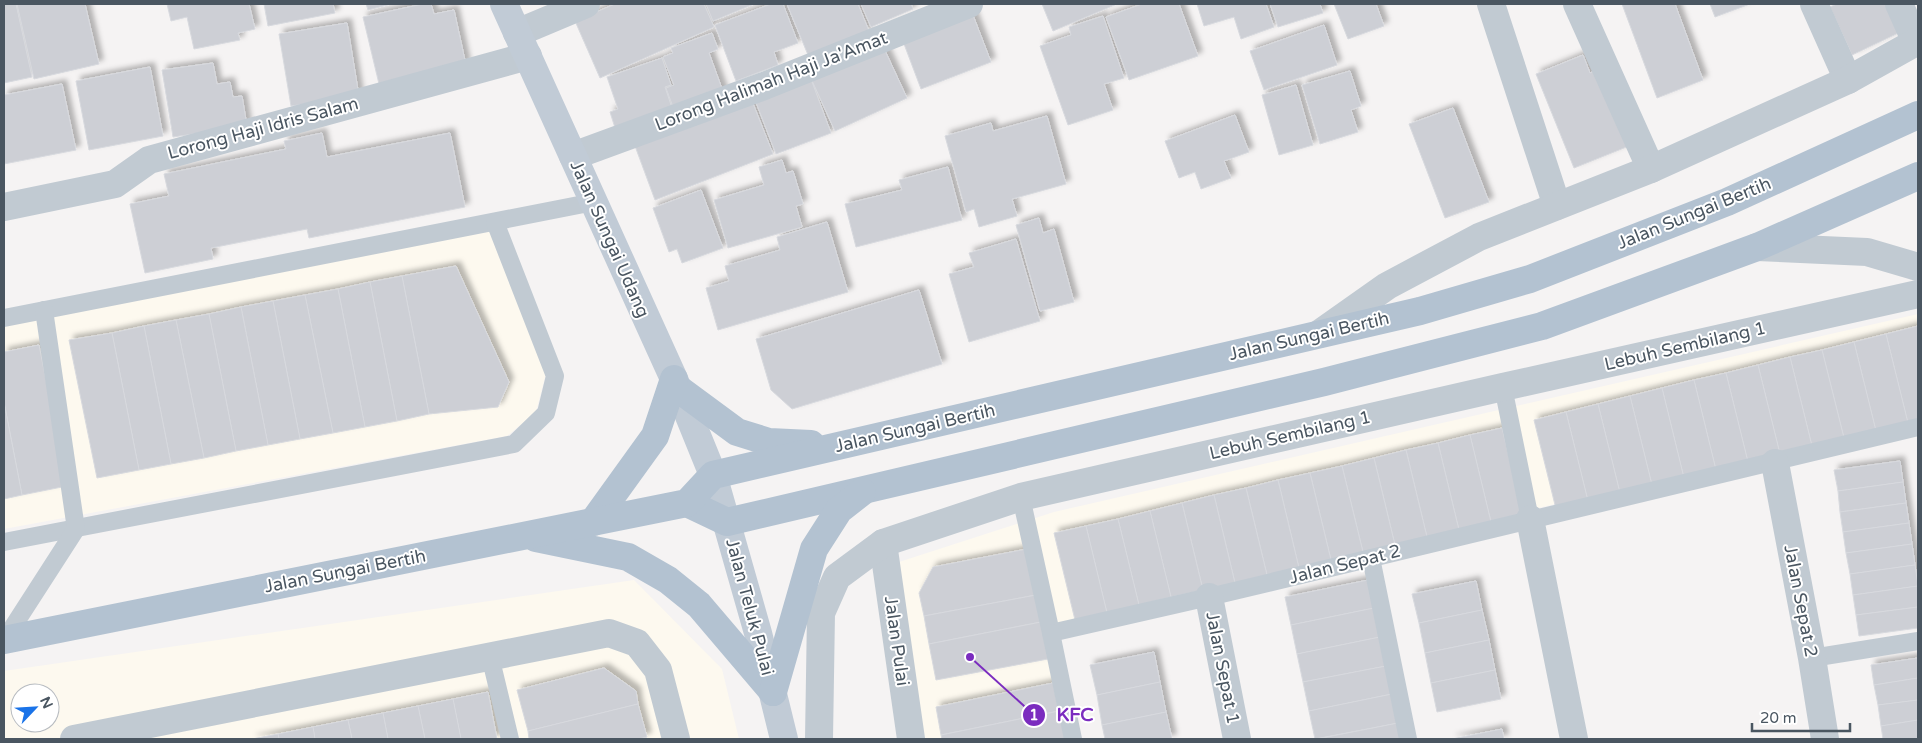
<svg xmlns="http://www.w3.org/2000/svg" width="1922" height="743" font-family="'Varela Round',sans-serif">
  <defs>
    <filter id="shadow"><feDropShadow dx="4.5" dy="-4.5" stdDeviation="2.5" flood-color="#0004"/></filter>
  </defs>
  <rect width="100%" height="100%" fill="#f5f3f3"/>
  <g fill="#fdf9ef" fill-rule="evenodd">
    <polygon points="489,231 546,373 536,412 507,436 4,529 4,326"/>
    <polygon points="1918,314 1918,416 1047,627 1070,739 924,739 899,562 1054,512"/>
    <path d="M 634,580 L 722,669 L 739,739 L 4,739 L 4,671 ZM 20,693 L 50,693 L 50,723 L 20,723 Z"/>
  </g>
  <g fill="#cdcfd5" stroke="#d7d9de" filter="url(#shadow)">
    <polygon points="4,4 16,4 32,77 4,83"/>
    <polygon points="17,4 85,4 99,64 34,79"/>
    <polygon points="167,4 249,4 255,29 238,33 240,40 194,49 187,17 171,21"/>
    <polygon points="264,4 333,4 335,13 268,26"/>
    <polygon points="366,4 391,4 368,10"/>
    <polygon points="423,4 431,4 434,14 454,10 466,65 379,84 363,17"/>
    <polygon points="615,4 704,4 714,27 600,78 575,21"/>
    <polygon points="706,4 754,4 713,21"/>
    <polygon points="771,4 783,4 798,43 774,52 778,65 736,81 715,25"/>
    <polygon points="787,4 858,4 869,31 808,55"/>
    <polygon points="861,4 911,4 913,9 871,27"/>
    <polygon points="1042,4 1117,4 1053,31"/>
    <polygon points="1142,4 1179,4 1198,56 1129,80 1106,17"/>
    <polygon points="1197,4 1266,4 1274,27 1241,39 1234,17 1204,26"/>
    <polygon points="1270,4 1320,4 1323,13 1278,27"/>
    <polygon points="1334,4 1376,4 1384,26 1348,39"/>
    <polygon points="1622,4 1675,4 1703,80 1657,98"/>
    <polygon points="1710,4 1750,4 1715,17"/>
    <polygon points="1837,4 1898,4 1909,28 1852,55 1830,7"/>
    <polygon points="971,10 991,62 921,89 901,36"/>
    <polygon points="1103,16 1124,78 1104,84 1113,110 1068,125 1040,46 1071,35 1069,27"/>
    <polygon points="347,23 359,96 291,106 279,34"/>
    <polygon points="1324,25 1337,65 1264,90 1250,51"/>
    <polygon points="712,33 718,49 709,53 725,97 676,115 666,88 674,85 663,57 673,53 671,48"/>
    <polygon points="881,42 907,98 835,131 809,74"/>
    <polygon points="1583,55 1590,73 1599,69 1629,146 1574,168 1536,74"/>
    <polygon points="662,58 671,85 665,87 673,111 616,131 610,112 618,109 607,77"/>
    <polygon points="213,63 217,84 230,82 233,97 242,96 247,126 173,137 162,70"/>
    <polygon points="150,67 163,136 89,150 76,81"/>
    <polygon points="808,71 831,133 776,154 752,92"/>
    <polygon points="1350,71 1361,106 1351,110 1358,132 1320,144 1302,85"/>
    <polygon points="62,84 76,150 4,164 4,95"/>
    <polygon points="1296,85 1313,145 1279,155 1262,95"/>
    <polygon points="752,101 773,154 655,200 635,146"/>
    <polygon points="1453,108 1489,202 1445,218 1409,124"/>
    <polygon points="1235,115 1249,152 1224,161 1231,178 1201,189 1195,172 1179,178 1165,141"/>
    <polygon points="1047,116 1066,184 1012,199 1017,216 979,227 974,209 966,212 945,136 991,123 993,131"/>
    <polygon points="322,133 327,157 450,133 465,207 309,238 307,229 211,248 213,259 145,273 130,204 169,196 164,174 286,149 284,141"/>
    <polygon points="782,160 786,173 793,171 803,204 796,206 802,227 728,248 714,200 764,185 759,167"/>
    <polygon points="948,167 962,220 856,247 845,204 902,190 899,180"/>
    <polygon points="701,190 723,248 682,263 677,249 669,252 653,208"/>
    <polygon points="1039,218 1043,233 1054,229 1074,302 1040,311 1016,225"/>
    <polygon points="827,222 848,292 718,330 706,288 729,281 725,266 780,250 777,237"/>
    <polygon points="1016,239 1040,321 969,342 949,274 974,267 969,253"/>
    <polygon points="456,266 509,382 498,407 429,414 402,276"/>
    <polygon points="402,276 429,414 397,421 370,282"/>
    <polygon points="370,282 397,421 365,427 338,289"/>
    <polygon points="338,289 365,427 333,433 305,295"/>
    <polygon points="919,290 942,364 792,409 771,390 756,339"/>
    <polygon points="305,295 333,433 300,439 273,301"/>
    <polygon points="273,301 300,439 268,445 241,307"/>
    <polygon points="241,307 268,445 236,451 209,314"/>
    <polygon points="209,314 236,451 204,458 176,320"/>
    <polygon points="176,320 204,458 171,464 144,326"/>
    <polygon points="144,326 171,464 139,470 112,333"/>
    <polygon points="1918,326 1918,420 1908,423 1886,334"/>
    <polygon points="112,333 139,470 97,478 69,340"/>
    <polygon points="1886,334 1908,423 1876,431 1854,342"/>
    <polygon points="1854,342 1876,431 1844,438 1822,350"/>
    <polygon points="39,345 67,486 22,495 4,402 4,352"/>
    <polygon points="1822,350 1844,438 1812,446 1790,357"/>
    <polygon points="1790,357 1812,446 1780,454 1758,365"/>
    <polygon points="1758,365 1780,454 1748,462 1726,373"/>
    <polygon points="1726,373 1748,462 1716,470 1694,380"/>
    <polygon points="1694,380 1716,470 1684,478 1662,388"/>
    <polygon points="1662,388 1684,478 1652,485 1630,396"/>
    <polygon points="1630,396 1652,485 1620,493 1598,404"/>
    <polygon points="4,402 22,495 4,499"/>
    <polygon points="1598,404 1620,493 1588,501 1566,412"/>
    <polygon points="1566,412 1588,501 1556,509 1534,420"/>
    <polygon points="1502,428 1523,515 1491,522 1470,435"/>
    <polygon points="1470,435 1491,522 1459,530 1438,443"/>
    <polygon points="1438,443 1459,530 1427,537 1406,450"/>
    <polygon points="1406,450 1427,537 1395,545 1374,458"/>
    <polygon points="1374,458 1395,545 1363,552 1342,466"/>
    <polygon points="1900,461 1903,482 1838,491 1834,470"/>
    <polygon points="1342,466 1363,552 1331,560 1310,473"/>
    <polygon points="1310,473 1331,560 1299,568 1278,480"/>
    <polygon points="1278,480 1299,568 1267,575 1246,488"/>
    <polygon points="1903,482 1906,503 1840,512 1838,491"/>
    <polygon points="1246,488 1267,575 1235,583 1214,495"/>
    <polygon points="1214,495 1235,583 1203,590 1182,503"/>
    <polygon points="1182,503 1203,590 1171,597 1150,511"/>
    <polygon points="1906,503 1909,523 1843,532 1840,512"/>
    <polygon points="1150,511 1171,597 1139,605 1118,519"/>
    <polygon points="1118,519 1139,605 1107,613 1086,526"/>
    <polygon points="1909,523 1912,544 1846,553 1843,532"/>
    <polygon points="1086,526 1107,613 1075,620 1054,533"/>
    <polygon points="1912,544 1915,565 1850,574 1846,553"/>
    <polygon points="1027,549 1036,595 924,616 919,593 933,567"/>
    <polygon points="1915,565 1918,586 1853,595 1850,574"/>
    <polygon points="1368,580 1374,608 1291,625 1285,597"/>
    <polygon points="1476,581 1482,610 1419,623 1412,594"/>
    <polygon points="1918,586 1918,607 1856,615 1853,595"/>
    <polygon points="1036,595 1041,622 929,644 924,616"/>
    <polygon points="1918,607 1918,628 1859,636 1856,615"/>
    <polygon points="1374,608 1380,637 1297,654 1291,625"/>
    <polygon points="1482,610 1489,640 1425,653 1419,623"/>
    <polygon points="1041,622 1048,659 936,680 929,644"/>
    <polygon points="1380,637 1386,666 1303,682 1297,654"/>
    <polygon points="1489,640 1495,670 1431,683 1425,653"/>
    <polygon points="1154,652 1160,682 1097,695 1090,665"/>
    <polygon points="1918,658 1918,678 1874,685 1871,665"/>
    <polygon points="1386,666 1392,694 1309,711 1303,682"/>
    <polygon points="604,668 636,691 638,704 528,731 517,690"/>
    <polygon points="1495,670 1501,699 1437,712 1431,683"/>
    <polygon points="1918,678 1918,700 1878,705 1874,685"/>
    <polygon points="1160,682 1166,712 1102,725 1097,695"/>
    <polygon points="1053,683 1059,711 941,735 936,707"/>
    <polygon points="488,692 497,739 461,739 453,699"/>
    <polygon points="1392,694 1398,723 1315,739 1309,711"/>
    <polygon points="453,699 461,739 425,739 418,706"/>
    <polygon points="1918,700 1918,720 1881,726 1878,705"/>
    <polygon points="638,704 647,737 638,739 529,739 528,731"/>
    <polygon points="418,706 425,739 388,739 383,713"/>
    <polygon points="1059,711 1065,739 942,739 941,735"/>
    <polygon points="1166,712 1172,739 1105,739 1102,725"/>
    <polygon points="383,713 388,739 352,739 348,720"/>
    <polygon points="348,720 352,739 315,739 313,727"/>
    <polygon points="1918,720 1918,739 1883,739 1881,726"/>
    <polygon points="1398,723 1402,739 1317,739"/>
    <polygon points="313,727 315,739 279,739 278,734"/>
    <polygon points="1502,729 1504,739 1452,739"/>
    <polygon points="278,734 279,739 252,739"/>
  </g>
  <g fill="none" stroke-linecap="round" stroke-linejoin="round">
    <g stroke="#c1cad2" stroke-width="18">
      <polyline points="4,318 594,202"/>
      <polyline points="1503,387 1530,519"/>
      <polyline points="1021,497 1051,633 1209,597 1918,427"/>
      <polyline points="4,542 514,444 546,413 555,376 495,222"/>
      <polyline points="1371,558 1408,739"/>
      <polyline points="1051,633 1073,739"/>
      <polyline points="5,639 76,529 44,310"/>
      <polyline points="490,656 510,739"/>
      <polyline points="1812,658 1918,641"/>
    </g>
    <g stroke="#c1cad2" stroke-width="28">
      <polyline points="1491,4 1557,206"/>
      <polyline points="1577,4 1651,169"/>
      <polyline points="1814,4 1848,80"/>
      <polyline points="1899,4 1916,42"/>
      <polyline points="517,33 586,4"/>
      <polyline points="573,156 764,86 969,4"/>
      <polyline points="4,207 115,184 149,160 528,56"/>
      <polyline points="1757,247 1867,252 1918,267"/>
      <polyline points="1319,334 1387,286 1479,237 1651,169 1848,80 1918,41"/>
      <polyline points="1775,463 1812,658 1825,739"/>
      <polyline points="1530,519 1574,739"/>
      <polyline points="883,543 911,739"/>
      <polyline points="1209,597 1237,739"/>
      <polyline points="74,739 609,633 637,643 658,670 676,739"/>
      <polyline points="819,739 821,613 837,577 883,543 1021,497 1503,387 1918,294"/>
    </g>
    <polyline stroke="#c1cbd6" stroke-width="28" points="504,4 674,379 713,475 758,633 784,739"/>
    <g stroke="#b3c2d1" stroke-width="28">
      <polyline points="676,387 737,432 769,442 811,444"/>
      <polyline points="687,503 727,522 1324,382 1542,326 1757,247 1918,176"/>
      <polyline points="593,522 655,436 674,379"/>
      <polyline points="536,538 628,557 668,580 699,605 773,692"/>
      <polyline points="4,640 687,503 713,475 1420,311 1530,279 1727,202 1918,115"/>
      <polyline points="773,692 814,549 839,510 862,492"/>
    </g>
  </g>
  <g text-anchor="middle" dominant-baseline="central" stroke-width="4" stroke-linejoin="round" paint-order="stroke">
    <g font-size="18" fill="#4a5661" stroke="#fff">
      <text transform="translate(771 81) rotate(-21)">Lorong Halimah Haji Ja'Amat</text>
      <text transform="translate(263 128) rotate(-15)">Lorong Haji Idris Salam</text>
      <text transform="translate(1694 213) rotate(-22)">Jalan Sungai Bertih</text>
      <text transform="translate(610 239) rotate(66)">Jalan Sungai Udang</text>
      <text transform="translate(1309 336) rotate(-13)">Jalan Sungai Bertih</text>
      <text transform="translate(1685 346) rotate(-13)">Lebuh Sembilang 1</text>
      <text transform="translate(915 428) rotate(-13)">Jalan Sungai Bertih</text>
      <text transform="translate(1290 435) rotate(-13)">Lebuh Sembilang 1</text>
      <text transform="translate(1345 564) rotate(-14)">Jalan Sepat 2</text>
      <text transform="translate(345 571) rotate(-11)">Jalan Sungai Bertih</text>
      <text transform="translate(1801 601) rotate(79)">Jalan Sepat 2</text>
      <text transform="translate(750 607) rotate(75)">Jalan Teluk Pulai</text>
      <text transform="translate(897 641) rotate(82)">Jalan Pulai</text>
      <text transform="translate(1223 668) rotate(79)">Jalan Sepat 1</text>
    </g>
  </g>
  <path fill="none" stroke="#7b2cbf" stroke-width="2" d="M970 657L1034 715"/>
  <g fill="#7b2cbf" stroke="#fff" stroke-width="2">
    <circle cx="970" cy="657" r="5"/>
    <circle cx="1034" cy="715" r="12"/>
  </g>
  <g font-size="15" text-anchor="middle" font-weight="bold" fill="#fff">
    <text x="1034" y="720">1</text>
  </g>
  <g font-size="19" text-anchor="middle" font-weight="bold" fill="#7b2cbf" stroke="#fff" stroke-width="4" stroke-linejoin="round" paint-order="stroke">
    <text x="1075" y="721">KFC</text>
  </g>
  <rect width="1922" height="743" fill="none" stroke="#4a5661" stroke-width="10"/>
  <g transform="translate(35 708) rotate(65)"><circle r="24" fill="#ffffff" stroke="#b7bbc0"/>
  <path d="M0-4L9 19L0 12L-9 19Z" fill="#1a73e8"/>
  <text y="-8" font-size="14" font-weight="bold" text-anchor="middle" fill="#4a5661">N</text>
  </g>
  <path d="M1752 723v8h98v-8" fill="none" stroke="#4a5661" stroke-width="2.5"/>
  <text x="1760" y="723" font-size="15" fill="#4a5661" stroke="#ffffff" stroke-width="4" paint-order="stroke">20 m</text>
</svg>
